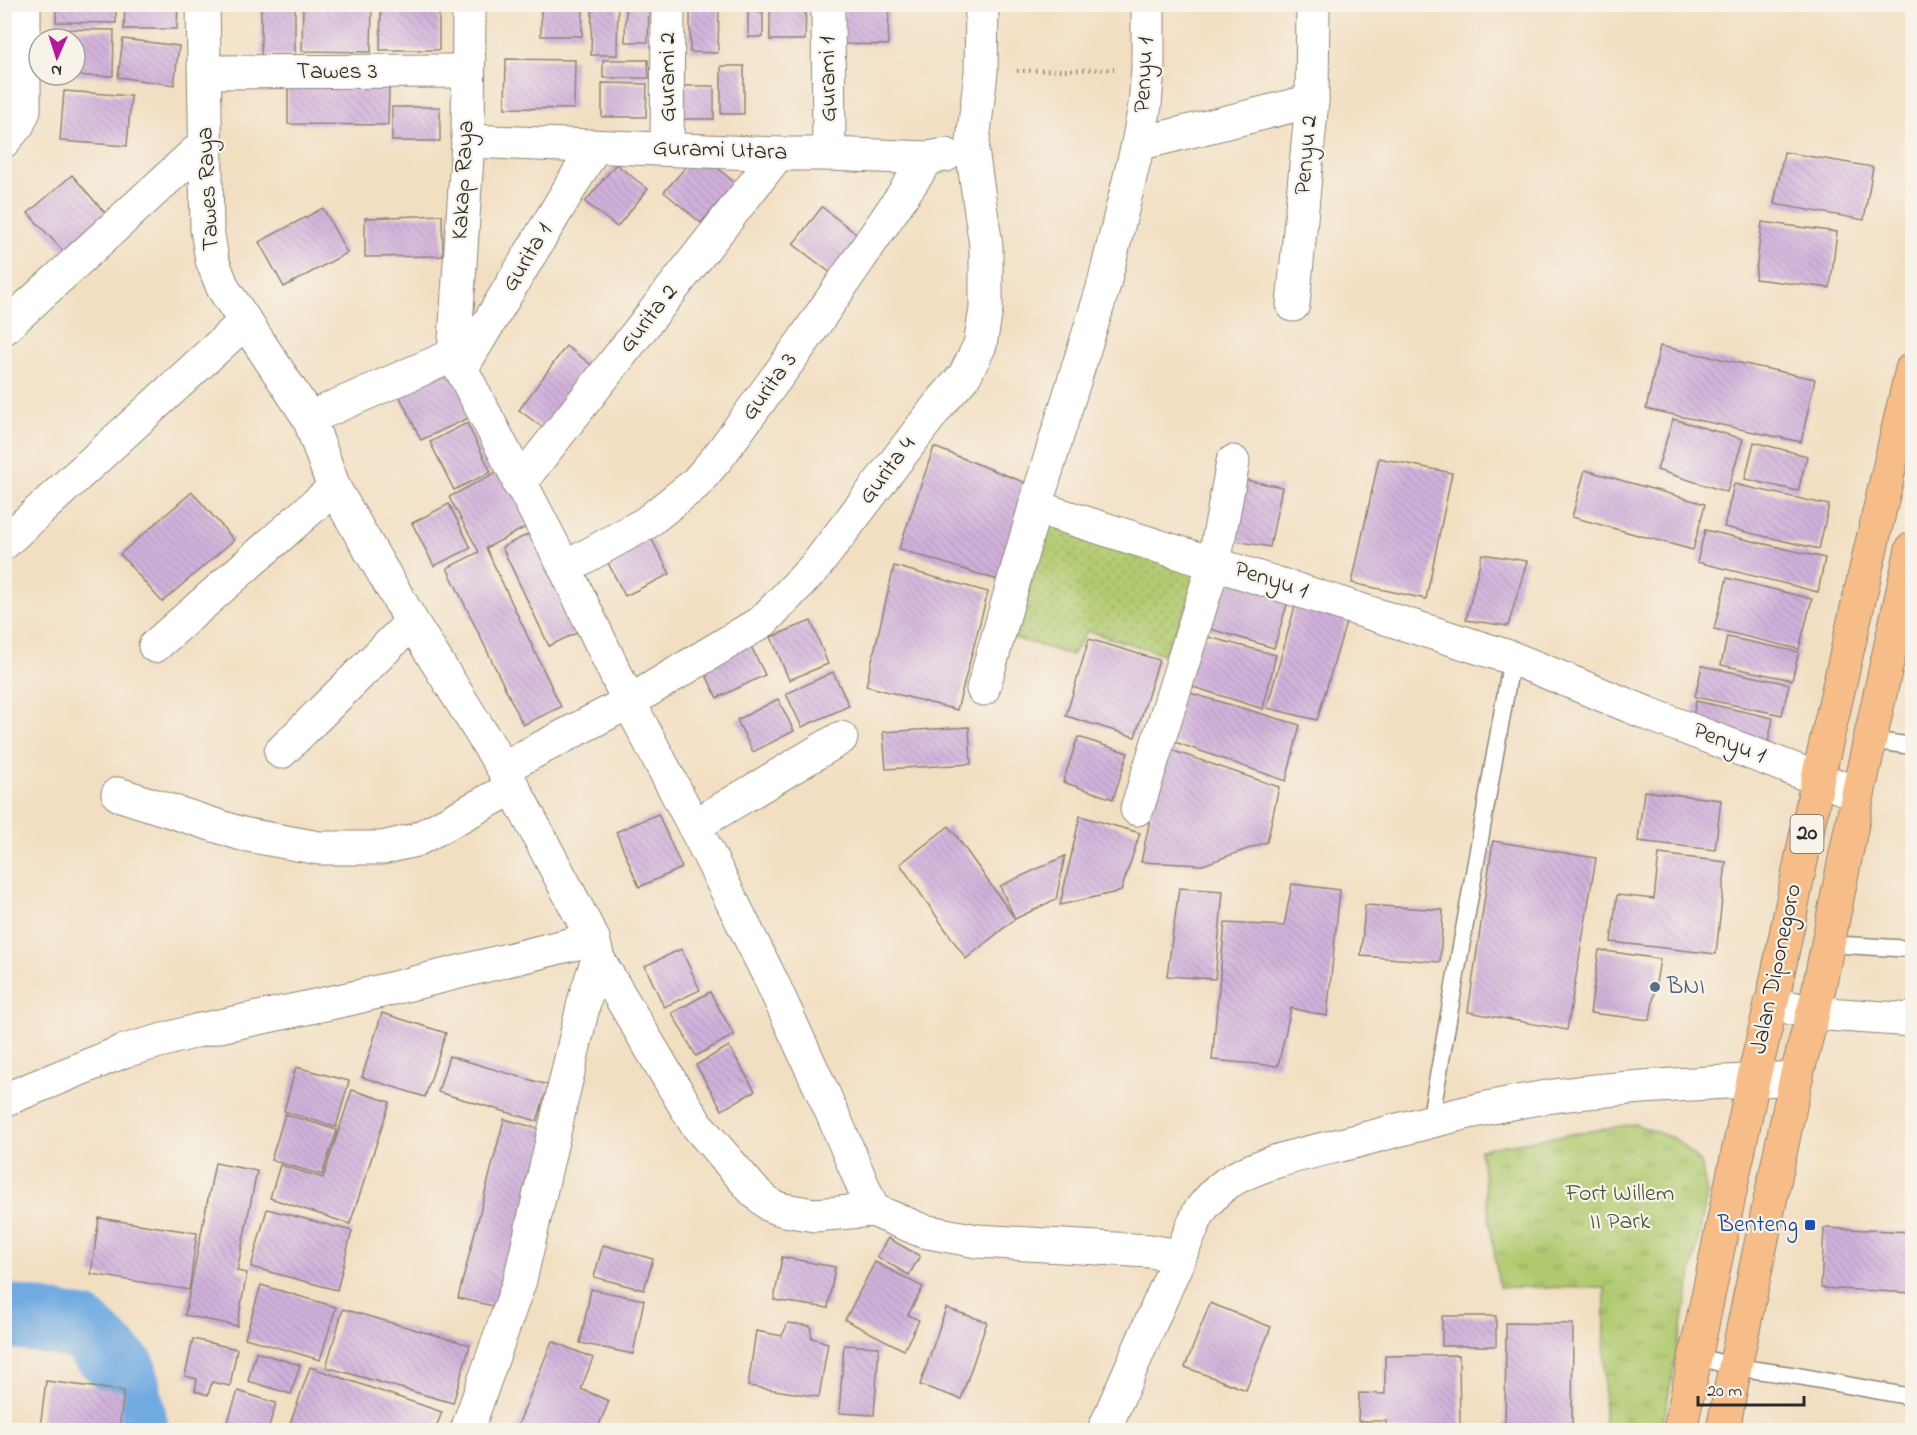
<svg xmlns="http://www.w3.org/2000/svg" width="1917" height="1435" font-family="'Indie Flower',sans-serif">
  <defs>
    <pattern id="grass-dots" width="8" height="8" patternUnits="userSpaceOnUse" patternTransform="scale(1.5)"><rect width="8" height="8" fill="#b1ca70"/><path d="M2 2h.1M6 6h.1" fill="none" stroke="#90a45c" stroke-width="1.8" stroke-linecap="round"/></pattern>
    <pattern id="park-tufts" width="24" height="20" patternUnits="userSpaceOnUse" patternTransform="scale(1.5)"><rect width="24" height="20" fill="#b1ca70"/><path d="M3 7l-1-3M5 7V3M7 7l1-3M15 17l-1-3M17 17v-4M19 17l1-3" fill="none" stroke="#90a45c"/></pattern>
    <pattern id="building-back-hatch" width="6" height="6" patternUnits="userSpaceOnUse" patternTransform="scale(1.5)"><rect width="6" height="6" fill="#d1b1db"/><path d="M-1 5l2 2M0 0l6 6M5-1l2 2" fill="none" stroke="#b498bc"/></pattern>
  </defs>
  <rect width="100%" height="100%" fill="#f7f3e8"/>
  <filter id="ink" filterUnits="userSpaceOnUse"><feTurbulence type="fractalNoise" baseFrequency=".0167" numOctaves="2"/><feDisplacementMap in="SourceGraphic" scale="12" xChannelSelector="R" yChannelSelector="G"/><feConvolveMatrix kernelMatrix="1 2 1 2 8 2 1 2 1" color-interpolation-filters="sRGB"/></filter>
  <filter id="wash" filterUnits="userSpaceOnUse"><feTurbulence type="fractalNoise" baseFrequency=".008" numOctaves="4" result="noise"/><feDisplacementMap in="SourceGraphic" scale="24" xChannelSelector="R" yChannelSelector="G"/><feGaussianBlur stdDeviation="1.35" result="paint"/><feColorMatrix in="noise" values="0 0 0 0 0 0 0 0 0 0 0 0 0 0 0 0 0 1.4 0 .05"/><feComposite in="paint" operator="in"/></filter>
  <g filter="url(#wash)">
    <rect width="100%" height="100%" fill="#f2dfc2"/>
    <polygon fill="url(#grass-dots)" stroke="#6e7a4e" stroke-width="1.5" points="1045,517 1203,572 1164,654 1087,631 1072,655 1007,636"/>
    <polygon fill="url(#park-tufts)" stroke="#6e7a4e" stroke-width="1.5" points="1634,1124 1675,1139 1701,1163 1707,1194 1662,1430 1604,1430 1605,1288 1499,1287 1480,1149"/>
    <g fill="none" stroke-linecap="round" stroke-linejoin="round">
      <polyline stroke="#71aae1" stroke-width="64" points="4,1315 82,1329 125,1371 136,1425 134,1430"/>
    </g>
    <g id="blocks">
      <g fill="url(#building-back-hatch)">
        <polygon points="56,4 116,4 116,23 56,22"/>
        <polygon points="125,4 178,4 177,29 124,29"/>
        <rect x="261" y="4" width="34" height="51"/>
        <polygon points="541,4 583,4 582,36 541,36"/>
        <polygon points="592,4 618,4 617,55 591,55"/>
        <polygon points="626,4 649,4 648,42 625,42"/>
        <polygon points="690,4 719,4 718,53 690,52"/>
        <polygon points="770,4 806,4 805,40 770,40"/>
        <polygon points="844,4 889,4 888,45 843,44"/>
        <polygon points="303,5 372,6 371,52 302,51"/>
        <polygon points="381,7 439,8 439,50 380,50"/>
        <rect x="748" y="12" width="15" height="25"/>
        <polygon points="54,29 114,30 113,76 75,76 75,39 54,39"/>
        <polygon points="123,39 179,46 174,85 118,77"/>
        <polygon points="506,59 575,60 574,109 505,108"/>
        <polygon points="603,60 648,60 649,78 603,78"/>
        <rect x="721" y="66" width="23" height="48"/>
        <polygon points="288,83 389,87 388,125 288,124"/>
        <polygon points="602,83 647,84 646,117 602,117"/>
        <rect x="681" y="86" width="33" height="33"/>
        <polygon points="64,91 131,96 127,146 60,141"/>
        <rect x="392" y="107" width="48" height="34"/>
        <polygon points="699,152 735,183 701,223 664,192"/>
        <polygon points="1784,152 1873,167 1864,220 1774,204"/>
        <polygon points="616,164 648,189 617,227 585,202"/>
        <polygon points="72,175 105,213 63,251 28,213"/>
        <polygon points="822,207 860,237 832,274 793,244"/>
        <polygon points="323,208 347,253 284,287 259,242"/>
        <polygon points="442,215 443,256 365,257 365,218"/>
        <polygon points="1762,222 1837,232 1830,288 1755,279"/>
        <polygon points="566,346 597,369 550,433 519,410"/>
        <polygon points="1660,346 1815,379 1801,442 1646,409"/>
        <polygon points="452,366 475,415 421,440 397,391"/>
        <polygon points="1673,419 1743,439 1727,492 1657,470"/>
        <polygon points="467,423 491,472 454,490 430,442"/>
        <polygon points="1754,442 1807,456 1798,491 1745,479"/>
        <polygon points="934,447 1031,485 998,580 899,549"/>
        <polygon points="1379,458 1452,473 1426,599 1352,583"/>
        <polygon points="504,468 534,523 486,548 561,707 523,725 447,568 479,552 449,497"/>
        <polygon points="1585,470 1705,504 1693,550 1572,517"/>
        <polygon points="1240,479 1282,487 1270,547 1229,540"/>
        <polygon points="1734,484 1829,505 1819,549 1724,527"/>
        <polygon points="192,492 234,540 162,602 120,554"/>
        <polygon points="449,504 471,548 434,566 412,523"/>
        <polygon points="539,529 587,628 549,646 502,547"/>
        <polygon points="1705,530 1825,558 1818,592 1697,562"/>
        <polygon points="650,536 670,574 625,596 606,559"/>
        <polygon points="1482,554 1527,561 1508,626 1466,620"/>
        <polygon points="894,566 988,592 957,710 866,686"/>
        <polygon points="1219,573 1289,598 1274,648 1204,627"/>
        <polygon points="1727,578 1812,599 1799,649 1714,629"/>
        <polygon points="1297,599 1348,616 1317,720 1267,708"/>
        <polygon points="811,621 828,664 789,680 771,637"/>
        <polygon points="1201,635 1276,655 1263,709 1187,685"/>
        <polygon points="1727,637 1799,652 1792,680 1721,665"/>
        <polygon points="1089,639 1159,660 1135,737 1066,716"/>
        <polygon points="750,644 765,675 717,698 702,666"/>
        <polygon points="1702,666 1789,684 1782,715 1695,697"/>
        <polygon points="833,672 849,706 802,727 786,694"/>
        <polygon points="1183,691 1300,725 1286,781 1169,740"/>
        <polygon points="778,699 794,731 753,752 737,720"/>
        <polygon points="1696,701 1773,718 1768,743 1691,727"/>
        <polygon points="969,727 971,764 886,769 883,732"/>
        <polygon points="1078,737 1128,753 1113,799 1063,782"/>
        <polygon points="1165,748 1279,787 1267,842 1203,865 1141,862"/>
        <polygon points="1644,791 1721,800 1715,850 1638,841"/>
        <polygon points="658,814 682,868 639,887 616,832"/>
        <polygon points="1080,816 1140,833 1121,891 1060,905"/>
        <polygon points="949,826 1015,919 1000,886 1065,856 1056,899 1015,919 966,959 900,864"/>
        <polygon points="1493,841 1596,858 1567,1030 1468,1012"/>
        <polygon points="1659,854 1726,862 1716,954 1611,942 1617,895 1654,899"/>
        <polygon points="1292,884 1340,890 1327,1016 1291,1008 1278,1066 1212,1060 1225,923 1284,926"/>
        <polygon points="1179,888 1223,891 1215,979 1167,976"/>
        <polygon points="1365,905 1443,910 1440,962 1361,956"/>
        <polygon points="681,949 700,990 664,1007 645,966"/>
        <polygon points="1599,950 1660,959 1650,1020 1590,1013"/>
        <polygon points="710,992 734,1035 696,1056 672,1013"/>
        <polygon points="382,1013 446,1033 425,1097 362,1077"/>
        <polygon points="729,1046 755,1091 722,1110 696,1065"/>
        <polygon points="449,1056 548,1085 537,1121 438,1092"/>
        <polygon points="296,1067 349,1081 336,1127 284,1111"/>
        <polygon points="352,1090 390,1102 350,1224 270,1198 280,1165 323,1178"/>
        <polygon points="285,1114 337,1130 322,1175 271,1160"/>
        <polygon points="504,1119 547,1131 502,1308 458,1298"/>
        <polygon points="215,1163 257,1171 237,1271 247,1273 237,1326 185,1315"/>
        <polygon points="267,1209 352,1231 337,1290 251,1267"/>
        <polygon points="99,1218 197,1233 189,1290 91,1274"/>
        <polygon points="1824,1228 1912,1232 1912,1293 1821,1288"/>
        <polygon points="888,1238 920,1256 909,1275 877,1257"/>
        <polygon points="603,1245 653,1259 644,1290 594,1277"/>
        <polygon points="782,1257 835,1267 828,1308 774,1300"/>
        <polygon points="875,1262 923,1287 908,1315 919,1320 904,1350 845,1320"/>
        <polygon points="261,1285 336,1307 320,1360 245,1338"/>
        <polygon points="591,1289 644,1300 633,1354 580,1343"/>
        <polygon points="1210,1303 1271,1327 1246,1390 1185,1367"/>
        <polygon points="946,1308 987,1322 961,1399 920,1385"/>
        <polygon points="343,1309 470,1345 453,1403 326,1367"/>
        <rect x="1442" y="1316" width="54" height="30"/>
        <polygon points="788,1323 810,1326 812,1338 828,1343 819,1397 748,1386 756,1331 782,1336"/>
        <polygon points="1506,1323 1573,1324 1572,1430 1505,1430"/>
        <polygon points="193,1339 237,1349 230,1386 212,1382 208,1395 195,1391 197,1379 185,1376"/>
        <polygon points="552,1341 593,1358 581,1389 609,1401 597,1430 516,1430"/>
        <polygon points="844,1345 879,1347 874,1415 839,1413"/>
        <polygon points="256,1352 300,1365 291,1394 248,1381"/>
        <polygon points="1459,1355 1460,1430 1386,1430 1386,1421 1358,1421 1359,1393 1385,1394 1385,1356"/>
        <polygon points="310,1367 442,1412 435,1430 288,1430"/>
        <polygon points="46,1381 124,1391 119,1430 57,1430 40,1428"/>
        <polygon points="238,1391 276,1403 268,1430 225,1430"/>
      </g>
    </g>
  </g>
  <g filter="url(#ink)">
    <use href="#blocks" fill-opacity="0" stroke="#8e8576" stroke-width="1.5"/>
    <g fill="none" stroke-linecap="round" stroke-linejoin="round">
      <defs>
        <g id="service">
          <polyline points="1870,740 1912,746"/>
          <polyline points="1828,944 1912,949"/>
          <polyline points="1430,1122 1512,658"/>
          <polyline points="1695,1356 1735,1367 1798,1376 1912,1397"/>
        </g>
        <g id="minor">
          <polyline points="203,4 207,229 212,260 223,288 309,418 334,488 412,622 503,768 593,939 598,959 696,1124 753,1190 771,1206 784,1210 815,1215 873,1210 923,1231 977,1241 1150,1251 1178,1256"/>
          <polyline points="828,4 829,154"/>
          <polyline points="1148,4 1148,68 1145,105 1138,144 1103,288 1035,507 1512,658 1649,714 1858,794"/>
          <polyline points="205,72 468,71"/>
          <polyline points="4,141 18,124 24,111 24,4"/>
          <polyline points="468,141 778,154 829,154 928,158 946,155"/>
          <polyline points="1138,144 1312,101"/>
          <polyline points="667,149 668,4"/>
          <polyline points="1293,305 1312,101 1313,4"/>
          <polyline points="4,328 206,143"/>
          <polyline points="454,355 565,568 629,702 706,849 771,980 833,1115 873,1210"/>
          <polyline points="454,355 468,141 469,4"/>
          <polyline points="461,369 594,148"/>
          <polyline points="309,418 454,355"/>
          <polyline points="519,484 778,154"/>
          <polyline points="4,543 245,322"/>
          <polyline points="565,568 646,523 695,484 719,456 804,340 928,158"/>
          <polyline points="155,646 334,488"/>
          <polyline points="983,689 1035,507"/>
          <polyline points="281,752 412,622"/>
          <polyline points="503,768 629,702 763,621 815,567 938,406 965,375 980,345 986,309 986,246 972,150 981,72 982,4"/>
          <polyline points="118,794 242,834 319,848 382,848 416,840 512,788"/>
          <polyline points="1137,809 1214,563 1233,462"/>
          <polyline points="694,826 841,738"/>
          <polyline points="1771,1003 1813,1013 1912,1020"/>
          <polyline points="4,1100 124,1051 196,1031 353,998 593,939"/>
          <polyline points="467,1430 520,1280 585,998 598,959"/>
        </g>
        <path id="tertiary" d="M 1104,1430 L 1199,1212 C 1207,1201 1216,1191 1227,1183 C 1260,1161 1318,1151 1357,1141 C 1424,1123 1492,1104 1561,1095 C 1639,1085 1718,1083 1796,1078"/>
        <g id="trunk">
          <polyline points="1680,1430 1753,1081 1775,988 1818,778 1912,369"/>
          <polyline points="1723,1430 1735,1367 1796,1078 1818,993 1858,794 1912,549"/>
        </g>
      </defs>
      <use href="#service" stroke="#8e8576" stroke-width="19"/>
      <use href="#minor" stroke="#8e8576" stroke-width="35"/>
      <use href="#tertiary" stroke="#8e8576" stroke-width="35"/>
      <use href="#trunk" stroke="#8e8576" stroke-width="35"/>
      <polyline stroke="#8e8576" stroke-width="4" stroke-dasharray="1.5 4.5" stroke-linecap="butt" points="1017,71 1114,69"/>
      <use href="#service" stroke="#fff" stroke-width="16"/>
      <use href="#minor" stroke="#fff" stroke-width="33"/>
      <use href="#tertiary" stroke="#fff" stroke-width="33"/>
      <use href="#trunk" stroke="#f7bd88" stroke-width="33"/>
    </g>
  </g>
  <circle fill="#5c6f8a" stroke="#f7f3e8" stroke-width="2" cx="1655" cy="987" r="6"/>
  <rect fill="#1a4fb4" stroke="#f7f3e8" stroke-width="2" x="1804" y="1219" width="12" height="12" rx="3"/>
  <g text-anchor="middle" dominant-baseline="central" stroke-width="4.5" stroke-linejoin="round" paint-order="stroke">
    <rect fill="#f7f3e8" stroke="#686764" stroke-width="1.5" x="1790.5" y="815" width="33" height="38" rx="4.5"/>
    <g font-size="22" font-weight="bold" fill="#2b2b2b">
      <text x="1807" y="834">20</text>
    </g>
    <g font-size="24" fill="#2b2b2b" stroke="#f7f3e8">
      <text x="337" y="72">Tawes 3</text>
      <text transform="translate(1145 75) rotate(-87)">Penyu 1</text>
      <text transform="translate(668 77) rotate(-90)">Gurami 2</text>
      <text transform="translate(829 79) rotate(-91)">Gurami 1</text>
      <text transform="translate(720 151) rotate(2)">Gurami Utara</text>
      <text transform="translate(1307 155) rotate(-85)">Penyu 2</text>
      <text transform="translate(464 180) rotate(-87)">Kakap Raya</text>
      <text transform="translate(209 189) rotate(-93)">Tawes Raya</text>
      <text transform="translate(528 258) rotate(-59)">Gurita 1</text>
      <text transform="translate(649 319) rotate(-52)">Gurita 2</text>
      <text transform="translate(770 387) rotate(-54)">Gurita 3</text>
      <text transform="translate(888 471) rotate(-53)">Gurita 4</text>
      <text transform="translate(1271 581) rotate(18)">Penyu 1</text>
      <text transform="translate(1729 744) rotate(21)">Penyu 1</text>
      <text transform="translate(1777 969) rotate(-78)">Jalan Diponegoro</text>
    </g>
    <g font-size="24" fill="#4e5e75" stroke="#f7f3e8" text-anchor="start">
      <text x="1667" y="987">BNI</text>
    </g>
    <g font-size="24" fill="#4c533c" stroke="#f7f3e8">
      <text x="1620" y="1194">Fort Willem<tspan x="1620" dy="28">II Park</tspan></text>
    </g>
    <g font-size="24" fill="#164399" stroke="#f7f3e8" text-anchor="end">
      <text x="1798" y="1225">Benteng</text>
    </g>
  </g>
  <rect width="1917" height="1435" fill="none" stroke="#f7f3e8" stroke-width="24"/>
  <g transform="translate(57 57) rotate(183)"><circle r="28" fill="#f7f3e8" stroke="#a5a39c" stroke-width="1.5"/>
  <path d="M0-4.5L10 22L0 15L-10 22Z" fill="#b5179e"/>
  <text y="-9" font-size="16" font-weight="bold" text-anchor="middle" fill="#2b2b2b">N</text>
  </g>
  <path d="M1698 1396v9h106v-9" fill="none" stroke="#2b2b2b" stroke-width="3"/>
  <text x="1707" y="1396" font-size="18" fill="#2b2b2b" stroke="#f7f3e8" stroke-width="4.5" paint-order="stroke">20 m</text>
</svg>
